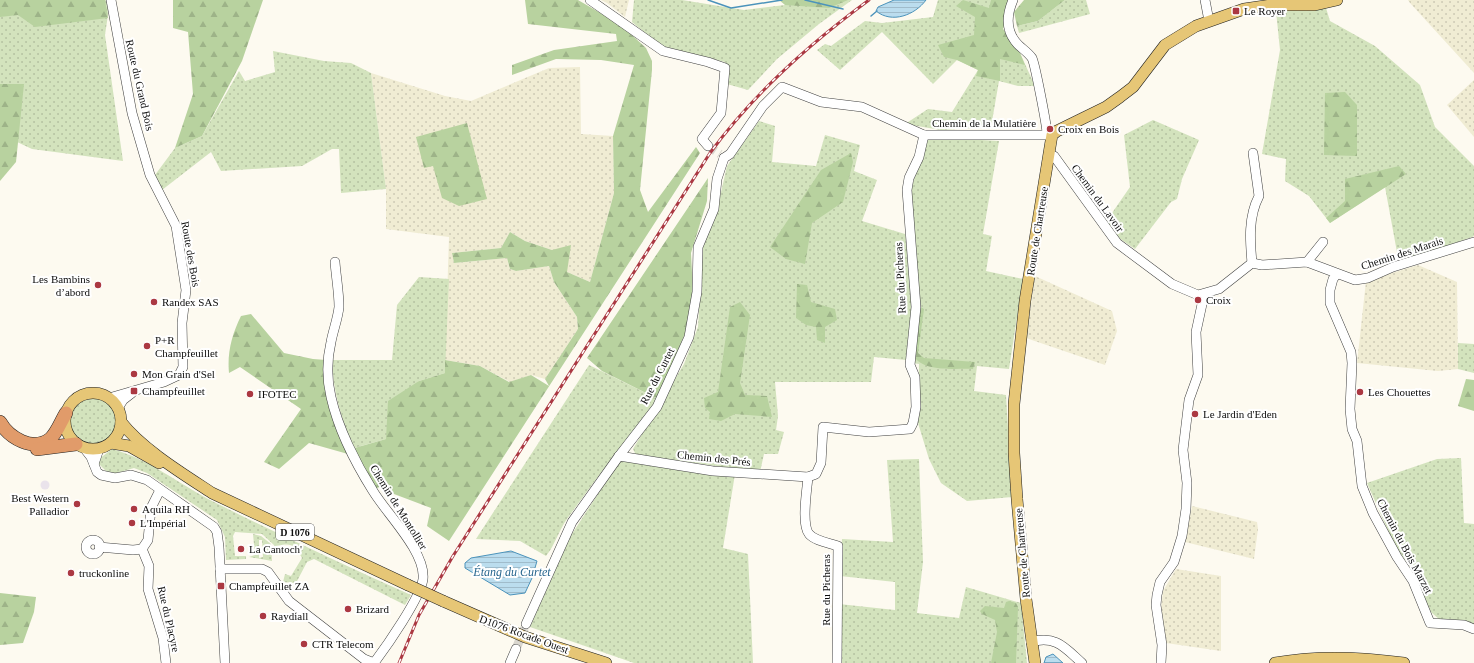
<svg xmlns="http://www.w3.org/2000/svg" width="1474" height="663" font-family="Georgia,serif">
  <defs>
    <pattern id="farmland-dots" width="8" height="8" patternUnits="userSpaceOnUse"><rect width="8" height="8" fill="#f0ecd3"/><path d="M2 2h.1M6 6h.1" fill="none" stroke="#cdc9b4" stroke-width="1.8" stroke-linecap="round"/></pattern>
    <pattern id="grass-dots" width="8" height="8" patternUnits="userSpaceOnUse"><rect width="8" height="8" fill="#d3e3bd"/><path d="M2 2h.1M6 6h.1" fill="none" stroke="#b4c2a1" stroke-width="1.8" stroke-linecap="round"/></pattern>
    <pattern id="forest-firs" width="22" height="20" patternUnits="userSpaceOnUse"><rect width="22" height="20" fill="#b8d29f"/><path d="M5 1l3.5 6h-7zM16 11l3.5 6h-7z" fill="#9db388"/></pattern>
    <pattern id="water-rules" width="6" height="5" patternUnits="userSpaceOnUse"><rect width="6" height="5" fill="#bde"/><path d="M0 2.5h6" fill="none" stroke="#a0bccb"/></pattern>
  </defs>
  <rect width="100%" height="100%" fill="#fdfaf0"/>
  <circle fill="#eae3eb" cx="45" cy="485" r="4.5"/>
  <g fill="url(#farmland-dots)">
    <polygon points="601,0 629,0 625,17 607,3"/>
    <polygon points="1408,0 1474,0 1474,73 1410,3"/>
    <polygon points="580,67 581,134 613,136 614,193 590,282 567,272 552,250 525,241 510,232 501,248 452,253 454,263 507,258 510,269 516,271 549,266 554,282 577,317 578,329 545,379 531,375 510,382 480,366 445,360 449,237 386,229 386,189 371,73 445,96 471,101 549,68"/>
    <polygon points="1474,80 1474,137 1447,105"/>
    <polygon points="1418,265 1457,282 1458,369 1438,371 1357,363 1366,281"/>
    <polygon points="1035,276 1112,311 1117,331 1105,365 1026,338"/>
    <polygon points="1192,506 1257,522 1258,529 1254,559 1185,542"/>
    <polygon points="1176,569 1221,576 1221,651 1166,643 1161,610 1163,591"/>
  </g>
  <g fill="url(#grass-dots)" fill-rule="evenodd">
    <polygon points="0,0 107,0 109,8 105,35 123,161 32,149 0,134"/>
    <polygon points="634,0 682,0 744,10 785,5 790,0 852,0 819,24 777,59 748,90 727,84 725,62 662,47 632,22"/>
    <polygon points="938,0 1010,0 1003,29 1020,53 1035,86 1018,86 999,81 991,127 941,130 905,124 928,109 952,112 978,70 957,60 933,84 882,32 840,70 817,50 825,44 831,46 865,21 882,23 933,17"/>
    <polygon points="1065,0 1086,0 1090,14 1019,33 1017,26 1038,21"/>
    <polygon points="1326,8 1330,21 1375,46 1420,85 1435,127 1474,166 1474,236 1472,237 1399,263 1385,187 1330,223 1309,196 1285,181 1286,159 1262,154 1280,50 1276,11"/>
    <polygon points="273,51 324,61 351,63 371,73 386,189 341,193 339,149 332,149 302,166 221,171 211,152 162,190 152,179 175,148 202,136 239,71 245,81 275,72"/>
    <polygon points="1153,120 1199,140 1182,179 1177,199 1171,202 1135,249 1116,236 1103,219 1112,213 1130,187 1124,135"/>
    <polygon points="759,121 775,126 772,162 816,166 825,135 860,145 854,171 877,180 862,221 905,234 915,294 906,360 874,357 871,382 775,382 778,416 776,430 784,432 778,454 764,454 760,472 636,455 633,449 684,364 698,327 703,247 716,214 727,166"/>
    <polygon points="927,137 999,141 983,234 992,236 986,271 1023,279 1009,369 977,366 974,391 1006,395 1012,497 967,501 941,483 929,459 918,423 919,364 912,363 920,300 910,193"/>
    <path d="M 419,277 L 449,279 L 445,373 L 419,381 L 386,439 L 354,448 C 341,419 333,391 332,360 L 392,360 L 397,305 Z"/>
    <polygon points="1458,343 1474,344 1474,373 1458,369"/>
    <path d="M 589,365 L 658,399 C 627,439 596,478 567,519 C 559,530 555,545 546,556 L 520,541 L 476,539 Z"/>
    <circle cx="92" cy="421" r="25"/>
    <path d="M 112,449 C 149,459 179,484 212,501 C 278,534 344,565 411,595 L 405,605 L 314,559 L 307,562 L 296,583 L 283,582 L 285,574 L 291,576 L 302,558 C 294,543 291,543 275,546 L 262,534 L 235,532 L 233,536 L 235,556 L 246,556 L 246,559 L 226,560 L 225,537 L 217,520 L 147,473 L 134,468 L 110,475 L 99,464 L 99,459 Z"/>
    <polygon points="1461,458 1464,523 1474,524 1474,626 1440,620 1431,612 1411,568 1394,544 1367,483 1437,459"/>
    <polygon points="919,459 923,562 917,613 959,618 966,587 1021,603 1027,663 840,663 839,604 895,610 895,582 840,576 842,539 893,542 887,460"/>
    <polygon points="620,460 735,474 723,548 748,554 753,663 634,663 530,627 570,537"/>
    <path d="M 253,534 L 261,536 L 271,544 L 272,561 L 249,557 L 255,555 ZM 259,540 L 262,540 L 263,557 L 259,558 Z"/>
  </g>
  <g fill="url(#forest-firs)">
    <polygon points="0,0 105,0 108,18 35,27 18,15 0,17"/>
    <polygon points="173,0 263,0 242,61 202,136 175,148 193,94 188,32 173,28"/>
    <path d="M 525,0 L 578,0 L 621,25 L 646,48 L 652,61 L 652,70 L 640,190 L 648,212 L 696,147 L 700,153 L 449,541 L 427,526 L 431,508 L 394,494 L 385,485 L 372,490 L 355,456 L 309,443 L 279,469 L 264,462 L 301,409 L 240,367 L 229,373 C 227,353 232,334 241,316 L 251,314 L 284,353 L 313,359 L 326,360 L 330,401 L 351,449 L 386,439 L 388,401 L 419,381 L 445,373 L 445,360 L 480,366 L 509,382 L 531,375 L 549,386 L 545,379 L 578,329 L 577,317 L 554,282 L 549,266 L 516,271 L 510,269 L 507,258 L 454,263 L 452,253 L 501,248 L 510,232 L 525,241 L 552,250 L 571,245 L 567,272 L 590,282 L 614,193 L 613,136 L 634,65 L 601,60 L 556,59 L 512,75 L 512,65 L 554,50 L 617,41 L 616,34 L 528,24 Z"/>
    <polygon points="779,0 848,0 829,8 785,5"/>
    <polygon points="963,0 989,8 991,0 1010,0 1003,29 1020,53 1025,65 1000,59 1000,81 976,76 978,70 957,60 944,57 938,45 974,35 975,17 956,6"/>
    <polygon points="1024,0 1065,0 1038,21 1017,26 1014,12"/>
    <polygon points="0,84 24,84 16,162 0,181"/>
    <polygon points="1345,92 1357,105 1357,156 1324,155 1325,93"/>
    <polygon points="467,123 487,199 459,206 442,198 433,166 424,168 416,137"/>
    <polygon points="851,153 853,162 843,202 812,223 805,264 786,259 770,247 821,170"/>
    <polygon points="1399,166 1406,174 1330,223 1326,218 1345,201 1345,179"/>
    <polygon points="708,178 707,201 691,253 693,292 686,331 658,399 602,371 587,358"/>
    <polygon points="797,284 807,285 811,302 835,309 837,320 825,327 825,343 817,340 816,327 806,325 796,318"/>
    <polygon points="740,302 750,315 740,383 745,395 767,396 772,417 735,414 721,421 709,419 710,412 705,408 704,398 718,392 730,307"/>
    <path d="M 919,306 L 924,309 L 918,353 L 924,358 L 975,362 L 973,369 C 955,368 923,373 913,355 Z"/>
    <polygon points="1466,379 1474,380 1474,411 1458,406"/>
    <polygon points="0,593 36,597 34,612 23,643 0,645"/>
    <polygon points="1009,601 1016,603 1018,607 1016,663 991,663 997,632 995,620 982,614 980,611 985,606 1004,608 1006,602"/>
  </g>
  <g fill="url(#water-rules)" stroke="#4b93bb">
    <path d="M 894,0 L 926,0 C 915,15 892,24 876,11 L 878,7 Z"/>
    <polygon points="511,551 537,561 532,578 525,593 510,595 465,568 465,563 471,558"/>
    <polygon points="1053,654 1063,663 1044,663 1046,657"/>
  </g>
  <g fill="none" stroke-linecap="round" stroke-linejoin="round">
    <g stroke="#4b93bb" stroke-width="1.5">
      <polyline points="708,0 731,8 782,0"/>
      <polyline points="805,0 843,9"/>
      <polyline points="871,16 877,11"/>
    </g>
    <g stroke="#d9d6ce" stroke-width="9" stroke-dasharray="9 4.5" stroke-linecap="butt">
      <polyline points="708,146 720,154"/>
      <polyline points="516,649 526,624"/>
    </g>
    <defs>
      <g id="minor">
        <polyline points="590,0 663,51 708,62 725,68 721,113 702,139 708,146"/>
        <path d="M 1013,0 C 1007,14 1005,28 1015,41 C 1019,47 1027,51 1032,58 C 1035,64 1047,126 1047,134"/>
        <polyline points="1205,0 1209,21"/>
        <polyline points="1049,153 1054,156 1117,243 1172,284 1198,295 1219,289 1252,263 1262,265 1307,262 1355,280 1368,278 1393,267 1474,242"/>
        <polyline points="724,158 730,154 763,106 782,87 821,102 862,107 924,135 1052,135"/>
        <path d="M 335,262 C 336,276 339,292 339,307 C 338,318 333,331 331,342 C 327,359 327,380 331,397 C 338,428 356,464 373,491 C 386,513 426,552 423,579 C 421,597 386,647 374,663"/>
        <polyline points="1307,262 1323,242"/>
        <path d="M 1252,263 C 1250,241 1248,217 1259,196 L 1253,153"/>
        <polyline points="1337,274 1333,279 1330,290 1330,303 1351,352 1352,363 1350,409 1352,429 1357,441 1362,486 1373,513 1397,557 1413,581 1430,623 1464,625 1474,629"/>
        <polyline points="109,398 164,382 179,375 183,367 182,323 186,290 176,226 150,175 132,113 111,0"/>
        <polyline points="118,408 123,400 132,393"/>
        <polyline points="84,448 91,457 97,472 101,475 115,478 131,475 147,480 214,527 217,532 219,547 225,663"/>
        <polyline points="619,456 713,471 808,477 816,474 821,463 823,427 869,432 910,429 913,423 916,407 915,377 910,365 916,307 907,190 909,178 919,157 924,135"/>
        <polyline points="94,464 99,449"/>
        <path d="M 808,477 C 807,490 801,524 809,534 C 815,541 829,543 838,546 L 837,663"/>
        <polyline points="160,490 151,508 148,540 142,549 149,566 148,589 163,638 166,663"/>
        <circle cx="93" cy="547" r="7"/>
        <polyline points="99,547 133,550 142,549"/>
        <polyline points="220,569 262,569 268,572 289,601 364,659 374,663"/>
        <polyline points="526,624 572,522 619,456 657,407 689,337 697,292 698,247 714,209 717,179 724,158"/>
        <path d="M 1031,642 C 1056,635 1065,648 1082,663"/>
        <polyline points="510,663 516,649"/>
        <polyline points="1161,663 1162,645 1156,605 1157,595 1160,582 1174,562 1182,536 1186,509 1187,483 1183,450 1189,400 1198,375 1196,332 1204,295"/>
      </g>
      <g id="major">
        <circle cx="93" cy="421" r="28"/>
        <path d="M 121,422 C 142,449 183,474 212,493 L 408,585"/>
        <polyline points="111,443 129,446 159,463"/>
        <polyline points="443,601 525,637 606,663"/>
        <polyline points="1035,663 1026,599 1017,499 1014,453 1014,404 1025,301 1052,135 1057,131 1106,107 1120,97 1133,87 1165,45 1196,26 1244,9 1271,5 1315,5 1337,0"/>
        <path d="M 1275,663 C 1318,655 1360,657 1404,663"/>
      </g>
      <g id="highway">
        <path d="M 0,422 C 9,438 33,452 50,439 C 57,433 61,421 66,413"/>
        <polyline points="37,449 76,444"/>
      </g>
    </defs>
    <use href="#minor" stroke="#404040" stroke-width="10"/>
    <use href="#major" stroke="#1e1e1e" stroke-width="12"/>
    <use href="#highway" stroke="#1e1e1e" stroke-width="14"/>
    <use href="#minor" stroke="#fff" stroke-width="9"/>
    <use href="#major" stroke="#e6c676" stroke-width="11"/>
    <use href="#highway" stroke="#e19b6a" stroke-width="13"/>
    <defs>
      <path id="rail" d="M 399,663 L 419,615 L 453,556 L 710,153 C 754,93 809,44 869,0"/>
    </defs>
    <use href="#rail" stroke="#ab3842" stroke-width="3"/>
    <use href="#rail" stroke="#fff" stroke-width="1.5" stroke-dasharray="4.5" stroke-linecap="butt"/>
    <defs>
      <polyline id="major-bridge" points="408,585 443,601"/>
    </defs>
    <use href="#major-bridge" stroke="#1e1e1e" stroke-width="12" stroke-linecap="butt"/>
    <use href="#major-bridge" stroke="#e6c676" stroke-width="11"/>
  </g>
  <g fill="#ab3842" stroke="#fff" stroke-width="1.5">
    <rect x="1232" y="7" width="8" height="8" rx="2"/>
    <circle cx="1050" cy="129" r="4"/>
    <circle cx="98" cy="285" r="4"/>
    <circle cx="1198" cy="300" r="4"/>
    <circle cx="154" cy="302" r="4"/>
    <circle cx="147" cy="346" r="4"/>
    <circle cx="134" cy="374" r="4"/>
    <rect x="130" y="387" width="8" height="8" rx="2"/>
    <circle cx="1360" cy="392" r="4"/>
    <circle cx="250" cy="394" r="4"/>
    <circle cx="1195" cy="414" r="4"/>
    <circle cx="77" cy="504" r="4"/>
    <circle cx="134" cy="509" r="4"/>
    <circle cx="132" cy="523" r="4"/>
    <circle cx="241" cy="549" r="4"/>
    <circle cx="71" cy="573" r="4"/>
    <rect x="217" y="582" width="8" height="8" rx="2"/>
    <circle cx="348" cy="609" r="4"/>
    <circle cx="263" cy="616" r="4"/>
    <circle cx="304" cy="644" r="4"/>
  </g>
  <g text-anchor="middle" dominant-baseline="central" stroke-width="4" stroke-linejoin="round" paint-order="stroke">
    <rect fill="#fff" stroke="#565656" stroke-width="1" x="276" y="524" width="38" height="16" rx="3"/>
    <g font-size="10" font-weight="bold" fill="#0d0d0d">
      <text x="295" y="532">D 1076</text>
    </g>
    <g font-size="11" fill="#0d0d0d" stroke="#fff" text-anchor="start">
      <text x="1244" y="11">Le Royer</text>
      <text x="1058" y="129">Croix en Bois</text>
      <text x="90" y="279" text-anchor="end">Les Bambins<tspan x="90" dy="13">d’abord</tspan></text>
      <text x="1206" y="300">Croix</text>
      <text x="162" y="302">Randex SAS</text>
      <text x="155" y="340">P+R<tspan x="155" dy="13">Champfeuillet</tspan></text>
      <text x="142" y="374">Mon Grain d'Sel</text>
      <text x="142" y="391">Champfeuillet</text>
      <text x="1368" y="392">Les Chouettes</text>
      <text x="258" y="394">IFOTEC</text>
      <text x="1203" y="414">Le Jardin d'Eden</text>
      <text x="69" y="498" text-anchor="end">Best Western<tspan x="69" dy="13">Palladior</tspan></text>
      <text x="142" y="509">Aquila RH</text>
      <text x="140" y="523">L'Impérial</text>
      <text x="249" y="549">La Cantoch'</text>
      <text x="79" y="573">truckonline</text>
      <text x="229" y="586">Champfeuillet ZA</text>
      <text x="356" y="609">Brizard</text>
      <text x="271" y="616">Raydiall</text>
      <text x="312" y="644">CTR Telecom</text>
    </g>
    <g font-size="11" fill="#0d0d0d" stroke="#fff">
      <text transform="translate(140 85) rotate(77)">Route du Grand Bois</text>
      <text x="984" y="123">Chemin de la Mulatière</text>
      <text transform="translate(1098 198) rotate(54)">Chemin du Lavoir</text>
      <text transform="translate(1037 231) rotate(-81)">Route de Chartreuse</text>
      <text transform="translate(1402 253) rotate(-18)">Chemin des Marais</text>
      <text transform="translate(191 254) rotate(80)">Route des Bois</text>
      <text transform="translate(900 278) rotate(-93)">Rue du Picheras</text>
      <text transform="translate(657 376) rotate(-63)">Rue du Curtet</text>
      <text transform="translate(714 458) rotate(6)">Chemin des Prés</text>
      <text transform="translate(399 507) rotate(58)">Chemin de Montollier</text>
      <text transform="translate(1405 546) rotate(62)">Chemin du Bois Marzet</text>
      <text transform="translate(1022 553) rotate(-95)">Route de Chartreuse</text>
      <text transform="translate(826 590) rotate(-90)">Rue du Picheras</text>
      <text transform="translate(169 619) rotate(77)">Rue du Placyre</text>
      <text transform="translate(524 634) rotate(20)">D1076 Rocade Ouest</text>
    </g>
    <g font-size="12" font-style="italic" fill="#27668e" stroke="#fff">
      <text x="512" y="572">Étang du Curtet</text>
    </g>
  </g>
</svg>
